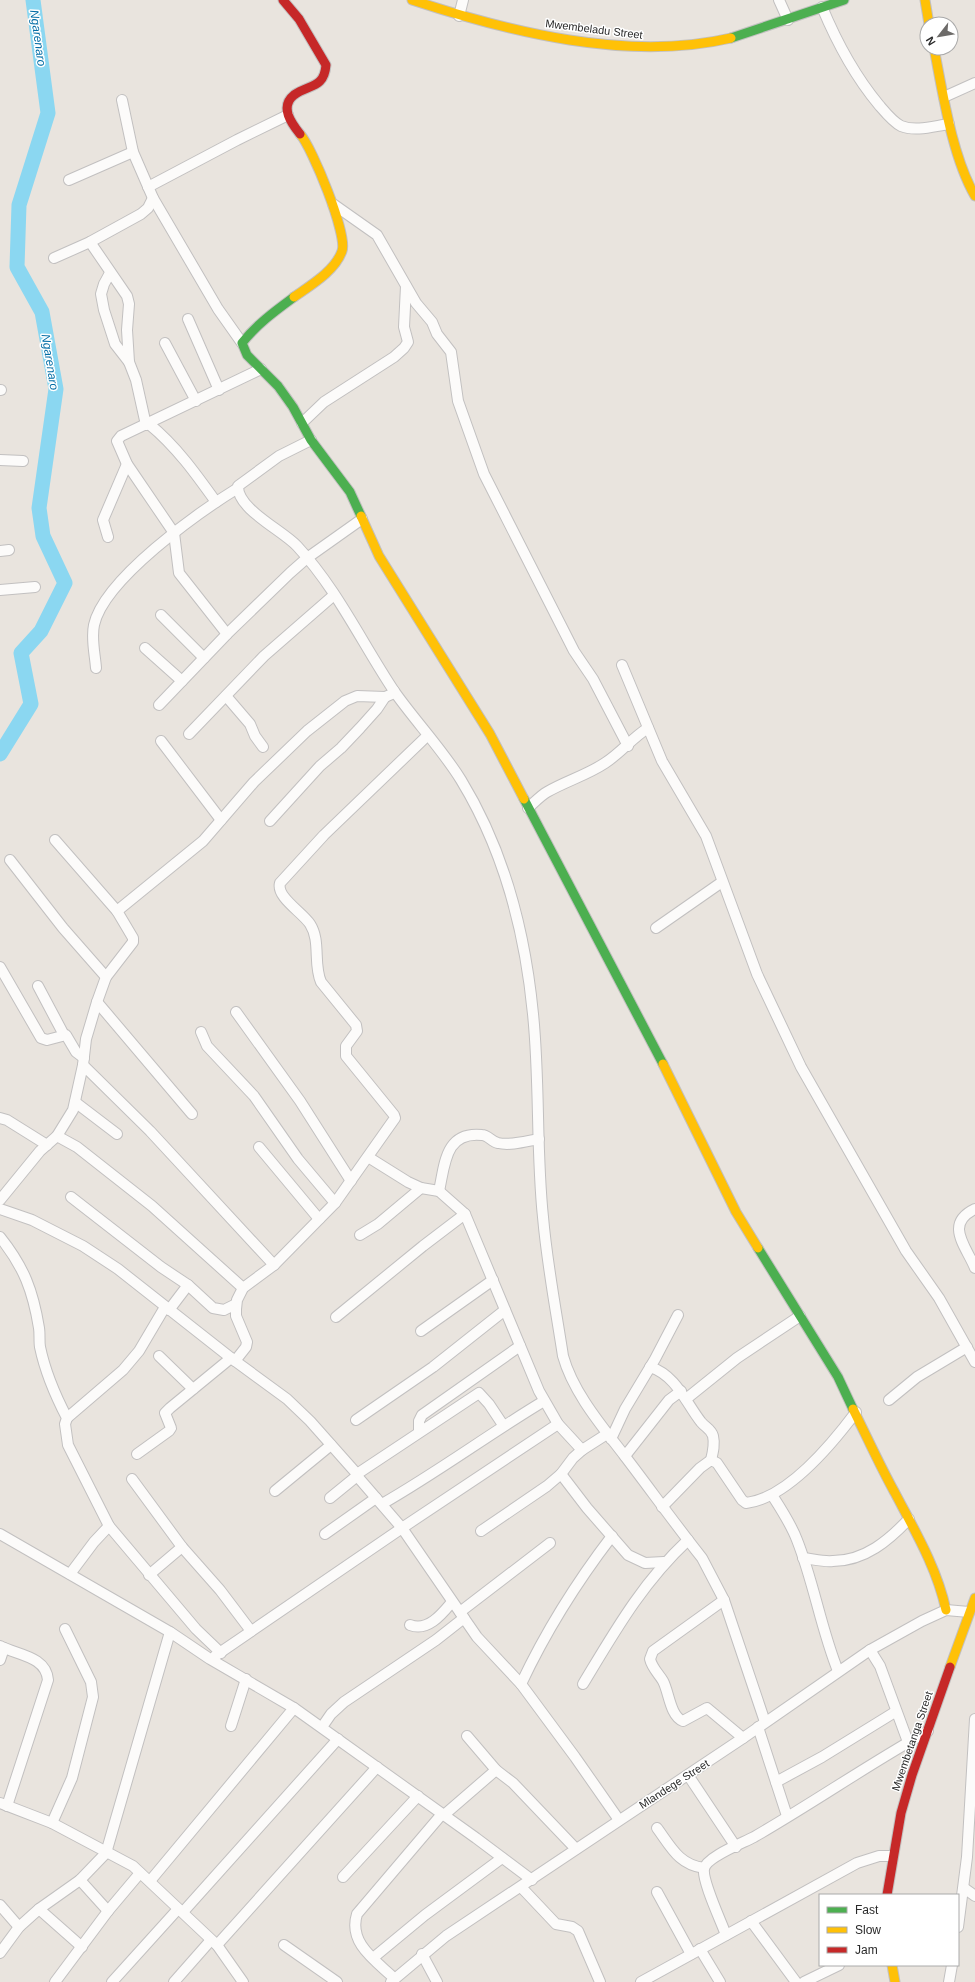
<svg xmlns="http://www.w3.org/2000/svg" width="975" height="1982" font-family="Arial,sans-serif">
  <rect width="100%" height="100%" fill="#e9e4de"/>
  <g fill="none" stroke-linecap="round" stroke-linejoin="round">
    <polyline stroke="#8bd7f1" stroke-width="15" points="0,754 31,704 21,653 41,631 65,583 43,536 39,508 56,389 42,312 17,267 19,205 48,113 33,0"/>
    <defs>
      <g id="street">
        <polyline points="779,0 788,20"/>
        <path d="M 822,7 C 837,43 854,75 879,105 C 885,112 893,122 901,126 C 916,132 934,126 949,124"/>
        <polyline points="459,16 463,0"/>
        <polyline points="944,97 975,83"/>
        <polyline points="122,100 133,152 153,198 218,309 242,343"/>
        <polyline points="69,180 133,152"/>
        <polyline points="148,187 237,140 288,115"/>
        <polyline points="333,204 377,235 416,303 432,322 437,334 451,352 458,401 484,474 574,651 593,679 628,746"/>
        <polyline points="90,242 127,296 129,304 127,330 129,362 136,380 146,425"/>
        <polyline points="54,258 90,242 141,214 148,208 153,198"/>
        <polyline points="110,273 104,284 101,294 104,310 115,344 129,362"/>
        <polyline points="188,319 219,390"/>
        <polyline points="165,343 196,401"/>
        <polyline points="0,390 1,390"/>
        <polyline points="302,423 324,402 394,357 404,348 408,342 404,327 406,286"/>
        <path d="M 149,424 C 176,446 196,474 216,502"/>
        <path d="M 311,440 L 279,456 L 238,486 C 237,509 282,530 297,546 C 337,589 362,643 394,691 C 415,721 442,749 461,780 C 505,852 525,931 533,1014 C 540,1082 536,1150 543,1217 C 547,1264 556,1310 563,1356 C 573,1392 601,1425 624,1455 C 650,1489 675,1524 702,1558 L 724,1600 L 765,1722"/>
        <polyline points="0,460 23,461"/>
        <polyline points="108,537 103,520 127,464"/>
        <polyline points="0,551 9,550"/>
        <polyline points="0,590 35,587"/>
        <polyline points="161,615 204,658"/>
        <polyline points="227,634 179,573 174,533 127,464 117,441 121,436 261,369"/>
        <polyline points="145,648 182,681"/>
        <polyline points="622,665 662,761 706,836 757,974 801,1067 906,1251 939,1298 975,1362"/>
        <path d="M 96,668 C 95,654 91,639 94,625 C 104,579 199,512 238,488"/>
        <polyline points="226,696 250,724 255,736 263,747"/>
        <polyline points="159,705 227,634 290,573 307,558 362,519"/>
        <polyline points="189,734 264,656 334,595"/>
        <polyline points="161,741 221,820"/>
        <path d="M 528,808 C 534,803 540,796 547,792 C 566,781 587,775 605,763 C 622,752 632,738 648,728"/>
        <polyline points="270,821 320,766 341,748 360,728 377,709 385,697"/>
        <polyline points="10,860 63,928 106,977"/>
        <polyline points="117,911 203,841 254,782 307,731 345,701 357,696 385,697 392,694 394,691"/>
        <polyline points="656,928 722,882"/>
        <polyline points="0,967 41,1038 47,1040 66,1035 76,1052 84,1058"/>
        <polyline points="38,986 64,1035"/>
        <polyline points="97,1002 192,1114"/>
        <polyline points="236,1012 300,1101 351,1181"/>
        <polyline points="201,1032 207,1046 254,1096 298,1159 335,1203"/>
        <polyline points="83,1065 150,1131 274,1265"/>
        <polyline points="75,1102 117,1134"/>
        <polyline points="0,1118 7,1120 47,1145"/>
        <polyline points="57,1136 77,1147 152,1206 243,1288"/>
        <polyline points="259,1147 319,1219"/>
        <polyline points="368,1157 408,1182 421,1188 439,1191 465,1214 539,1391 558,1424 582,1450"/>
        <path d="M 439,1191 C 445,1164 445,1131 482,1135 C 488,1135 492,1142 498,1143 C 511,1146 527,1141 539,1139"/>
        <polyline points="71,1197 161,1267 188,1285 213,1308 224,1310 236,1304"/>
        <polyline points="0,1200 40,1151 57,1136 73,1110 83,1065 86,1039 97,1002 106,977 133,942 133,938 117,911 55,840"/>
        <polyline points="0,1209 32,1220 83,1246 118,1269 231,1358 287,1399 310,1421 357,1474 357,1476 402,1528 477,1637 521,1684 575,1757 619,1820"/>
        <path d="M 975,1209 C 944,1224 966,1246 975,1268"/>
        <polyline points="360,1235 378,1224 421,1188"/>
        <path d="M 0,1237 C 24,1267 33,1291 39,1328 C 40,1334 39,1341 40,1347 C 45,1371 55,1395 67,1418 L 65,1424 L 68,1445 L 109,1526 L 196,1629 L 221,1653"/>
        <polyline points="169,1310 188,1285"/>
        <polyline points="336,1317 423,1246 465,1214"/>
        <polyline points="421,1331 493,1280"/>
        <polyline points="159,1356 193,1389"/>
        <path d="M 235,1361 L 246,1347 L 247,1342 L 236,1316 L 236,1309 L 237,1300 L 243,1288 L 274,1265 L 335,1203 L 395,1118 L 394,1115 L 346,1056 L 346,1046 L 357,1031 L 356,1025 L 321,982 C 313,964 321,941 310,924 C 302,912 276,897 280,883 L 324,835 L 427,736"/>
        <path d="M 650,1367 C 676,1375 686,1403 701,1422 C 706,1428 711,1429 713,1436 C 715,1444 713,1452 711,1460"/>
        <polyline points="686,1399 737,1358 800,1316"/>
        <polyline points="889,1400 917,1377 967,1347"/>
        <polyline points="67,1418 123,1370 139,1351 165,1307"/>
        <polyline points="356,1420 433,1367 505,1310"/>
        <polyline points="419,1431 419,1421 422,1415 520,1346"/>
        <polyline points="611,1439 625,1409 655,1359 678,1315"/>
        <polyline points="137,1454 169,1431 171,1428 165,1413 170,1408 231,1358"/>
        <polyline points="625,1456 669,1400 681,1391"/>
        <polyline points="357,1474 479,1393 489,1404 503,1425"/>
        <polyline points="561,1474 587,1508 628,1555 645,1563 664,1562"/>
        <polyline points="132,1479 182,1547 220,1590 251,1631"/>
        <polyline points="275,1491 331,1445"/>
        <path d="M 772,1495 C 781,1509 791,1524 797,1540 C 814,1583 821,1629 838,1671"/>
        <polyline points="330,1498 357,1476"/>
        <path d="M 382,1504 C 438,1472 489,1434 544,1401"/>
        <path d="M 662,1507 L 700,1468 L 711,1460 L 717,1463 L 742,1500 L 746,1503 C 788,1498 832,1444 856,1412"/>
        <polyline points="481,1531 547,1486 561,1474 573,1458 582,1450 607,1434"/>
        <polyline points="0,1534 170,1632 210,1659 294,1708 476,1838 532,1880"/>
        <polyline points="325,1534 376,1498"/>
        <path d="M 803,1558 C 813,1559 823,1562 833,1561 C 865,1561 889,1540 909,1519"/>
        <polyline points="70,1574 94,1542 109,1526"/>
        <polyline points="149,1575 182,1547"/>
        <path d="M 724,1600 L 653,1651 L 650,1659 C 652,1668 659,1674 663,1681 C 669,1692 670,1716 683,1721 L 707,1708 L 743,1738"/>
        <polyline points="460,1612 550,1543"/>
        <path d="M 410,1625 C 428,1632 442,1614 452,1602"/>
        <path d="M 0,1646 C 17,1655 46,1656 48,1680 L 7,1806"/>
        <polyline points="870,1650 880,1666 908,1742"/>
        <polyline points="215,1656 402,1528 558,1424"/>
        <polyline points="0,1660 4,1648"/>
        <path d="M 521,1684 C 546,1631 576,1583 612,1536"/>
        <path d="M 583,1684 C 615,1631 642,1583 688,1540"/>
        <polyline points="231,1726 246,1679"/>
        <polyline points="322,1727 331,1714 344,1702 436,1640 464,1618"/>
        <polyline points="758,1727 787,1816"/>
        <polyline points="467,1736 496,1770 513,1783 576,1849"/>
        <polyline points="688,1775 736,1847"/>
        <polyline points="776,1782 822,1757 895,1712"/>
        <polyline points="0,1803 52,1823 133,1866 217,1945 243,1982"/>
        <polyline points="444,1815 496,1770"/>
        <polyline points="52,1823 72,1778 93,1697 91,1682 65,1629"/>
        <path d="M 657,1828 C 671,1847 679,1865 704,1868"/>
        <polyline points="343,1877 418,1796"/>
        <polyline points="80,1880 108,1911"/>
        <polyline points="150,1881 294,1708"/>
        <polyline points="521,1887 556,1924 572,1927 578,1931 600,1982"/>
        <polyline points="964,1888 975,1896"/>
        <polyline points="657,1892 691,1954"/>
        <polyline points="0,1905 19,1927"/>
        <polyline points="39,1909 82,1947"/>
        <polyline points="183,1912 338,1739"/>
        <polyline points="751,1921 796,1982"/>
        <polyline points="958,1927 967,1857 975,1719"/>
        <path d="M 726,1935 C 721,1921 702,1881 704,1869 C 706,1857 743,1843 754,1837 C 813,1803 869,1764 928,1731"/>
        <polyline points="217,1945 377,1767"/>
        <polyline points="284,1945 337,1982"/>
        <polyline points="700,1949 720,1982"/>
        <polyline points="0,1953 19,1927 39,1909 80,1880 106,1853 170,1632"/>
        <polyline points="422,1954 437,1982"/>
        <polyline points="373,1958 425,1915 502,1858"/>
        <path d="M 394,1978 C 375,1960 348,1943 357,1914 L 442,1814"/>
        <polyline points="55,1982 108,1911 140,1873"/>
        <polyline points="112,1982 178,1909"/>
        <polyline points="174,1982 211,1940"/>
        <polyline points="391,1982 446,1936 743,1738 870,1650 922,1621 946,1610 969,1612"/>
        <polyline points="641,1982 857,1863 879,1856 893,1856"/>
        <polyline points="804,1982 839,1965"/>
        <polyline points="949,1982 952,1965"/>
      </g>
      <g id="fast">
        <polyline points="731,38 844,0"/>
        <path d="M 294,297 C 275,311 257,324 242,343 L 247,355 L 278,386 L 293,407 L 311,440 L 350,492 L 361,516"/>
        <polyline points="524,799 663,1064"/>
        <polyline points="758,1248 838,1377 853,1409"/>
      </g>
      <g id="slow">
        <path d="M 412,0 C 509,32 629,62 731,38"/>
        <polyline points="925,0 929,24"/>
        <path d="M 934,48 C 943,94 952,156 975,196"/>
        <path d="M 294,297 C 311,285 335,271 342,251 C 348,235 312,147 300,134"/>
        <polyline points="361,516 379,556 490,734 524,799"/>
        <polyline points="663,1064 736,1212 758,1248"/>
        <path d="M 853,1409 C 867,1437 880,1466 895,1493 C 915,1531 937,1568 946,1610"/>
        <polyline points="950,1667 975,1598"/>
        <polyline points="892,1965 895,1982"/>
      </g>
      <g id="jam">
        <path d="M 283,0 L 299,19 L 326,65 C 324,89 309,84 294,95 C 279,107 292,124 300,134"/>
        <polyline points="887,1895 901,1813 912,1775 950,1667"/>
      </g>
    </defs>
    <use href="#street" stroke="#c2c0c0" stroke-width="12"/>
    <use href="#fast" stroke="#c2c0c0" stroke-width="11"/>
    <use href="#slow" stroke="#c2c0c0" stroke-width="11"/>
    <use href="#jam" stroke="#c2c0c0" stroke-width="11"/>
    <use href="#street" stroke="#fcfbfa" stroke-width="10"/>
    <use href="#fast" stroke="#4caf50" stroke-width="9"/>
    <use href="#slow" stroke="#ffc107" stroke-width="9"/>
    <use href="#jam" stroke="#c62828" stroke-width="9"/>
  </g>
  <g text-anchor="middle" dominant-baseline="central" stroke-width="3" stroke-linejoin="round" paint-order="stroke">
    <g font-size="11" fill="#2a2a2a" stroke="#fff">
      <text transform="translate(594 29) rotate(7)">Mwembeladu Street</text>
      <text transform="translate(912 1741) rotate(-71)">Mwembetanga Street</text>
      <text transform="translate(674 1784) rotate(-33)">Mlandege Street</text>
    </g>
    <g font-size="12" font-style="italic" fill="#026da5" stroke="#fff">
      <text transform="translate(38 38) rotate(82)">Ngarenaro</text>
      <text transform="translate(50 362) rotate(81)">Ngarenaro</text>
    </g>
  </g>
  <rect x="819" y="1894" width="140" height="72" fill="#ffffff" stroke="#aaaaaa"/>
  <rect x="827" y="1907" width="20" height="6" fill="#4caf50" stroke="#aaaaaa"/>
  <text x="855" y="1914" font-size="12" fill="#2a2a2a">Fast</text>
  <rect x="827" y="1927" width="20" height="6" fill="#ffc107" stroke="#aaaaaa"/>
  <text x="855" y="1934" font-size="12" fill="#2a2a2a">Slow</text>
  <rect x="827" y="1947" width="20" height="6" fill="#c62828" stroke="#aaaaaa"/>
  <text x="855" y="1954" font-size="12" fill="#2a2a2a">Jam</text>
  <g transform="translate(939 36) rotate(239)"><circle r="19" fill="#ffffff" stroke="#aaaaaa"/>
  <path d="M0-3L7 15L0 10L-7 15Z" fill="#6d6b69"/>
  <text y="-6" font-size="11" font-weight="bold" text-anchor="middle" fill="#2a2a2a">N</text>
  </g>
</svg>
